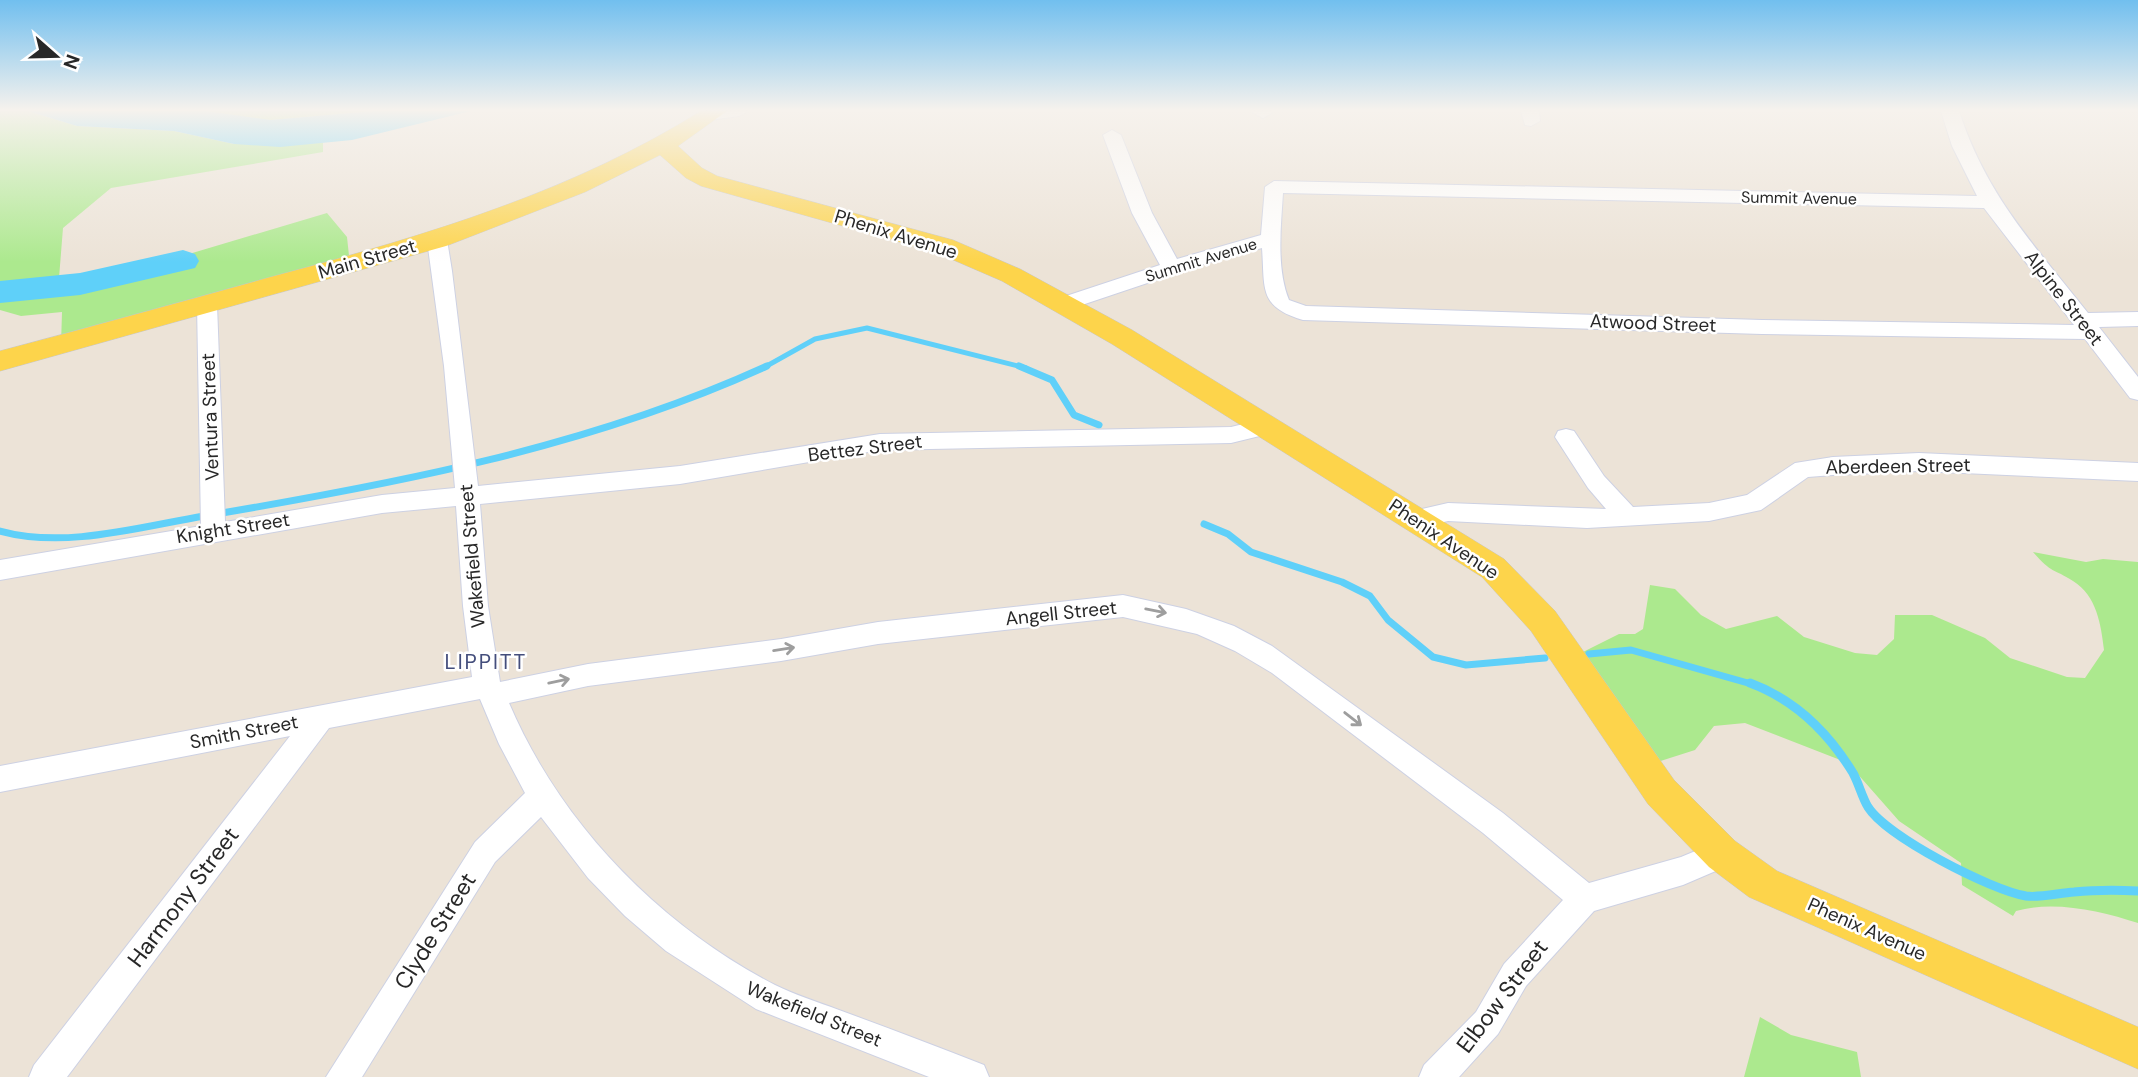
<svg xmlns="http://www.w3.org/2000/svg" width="2138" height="1077" font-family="'DM Sans',sans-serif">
  <rect width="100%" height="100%" fill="#ece3d7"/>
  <g fill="#ace98e">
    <polygon points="0,111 28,111 77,126 174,131 234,144 323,143 323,152 111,188 63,228 59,278 74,279 152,265 327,213 347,237 350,265 61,345 62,312 21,316 0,310"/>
    <polygon points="179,111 373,111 271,120"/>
    <path d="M 2033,552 L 2086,562 L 2103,559 L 2138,562 L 2138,923 C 2101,911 2054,900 2016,911 L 2013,916 L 1962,885 L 1961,863 L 1899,821 L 1848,763 L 1745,723 L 1714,726 L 1695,750 L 1648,765 L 1573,657 L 1619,634 L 1635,634 L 1643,629 L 1650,585 L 1675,589 L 1701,615 L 1726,629 L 1777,616 L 1804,637 L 1855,653 L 1877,655 L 1894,639 L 1895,615 L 1932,615 L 1985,638 L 2010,658 L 2067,677 L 2085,678 L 2104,650 C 2101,625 2097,596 2073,581 C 2053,568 2052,574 2033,552 Z"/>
    <polygon points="1760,1017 1791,1035 1857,1052 1861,1077 1744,1077"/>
  </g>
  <polygon fill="#5fd0f9" points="28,111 206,111 271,120 373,111 471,111 352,140 280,147 234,144 174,131 77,126"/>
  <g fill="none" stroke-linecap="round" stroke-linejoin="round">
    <polyline stroke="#5fd0f9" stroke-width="5" points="763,368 815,339 867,328 1026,368"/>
    <g stroke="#5fd0f9" stroke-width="7">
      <polyline points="1019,366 1052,380 1074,415 1099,425"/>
      <polyline points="1204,524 1228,534 1251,552 1342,582 1370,596 1388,620 1433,657 1466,665 1545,658"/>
      <path d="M 0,531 C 65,549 139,527 204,516 C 395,484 590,447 767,366"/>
      <polyline points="1589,654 1631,650 1755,685"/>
    </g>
    <path stroke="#5fd0f9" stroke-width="9" d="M 1750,683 C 1796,700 1828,732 1853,773 C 1859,784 1862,797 1868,807 C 1887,837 1991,890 2026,896 C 2040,898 2059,893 2074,892 C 2095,890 2116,890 2138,891"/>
    <polygon fill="#5fd0f9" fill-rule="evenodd" points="183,250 195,254 199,261 195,268 80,295 0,303 0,281 80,273"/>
    <defs>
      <g id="minor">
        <polygon points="713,111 748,111 739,116 703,121 700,117 703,113"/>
        <polygon points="1250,111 1270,111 1272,113 1263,118"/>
        <polygon points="1521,111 1539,111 1540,121 1531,126 1525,125"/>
        <path d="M 1941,111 L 1959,111 C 1986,195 2034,245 2088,313 L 2138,312 L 2138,326 L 2099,327 L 2138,377 L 2138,400 L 2130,398 L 2085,339 L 1762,334 L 1303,320 C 1258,307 1265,288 1262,248 L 1207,263 L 1064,311 L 1054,304 L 1057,299 L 1160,265 L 1132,213 L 1103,135 L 1112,130 L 1121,135 L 1152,213 L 1177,259 L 1261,235 L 1265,187 L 1274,181 L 1977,196 L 1952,146 ZM 1283,193 L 1984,208 L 2074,325 L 1762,320 L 1306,306 L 1289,300 C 1276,268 1281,226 1283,193 Z"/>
        <path d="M 437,234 L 447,240 L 452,271 L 478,486 L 680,466 L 880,434 L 1231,427 L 1264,419 L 1272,421 L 1275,427 L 1272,433 L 1231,443 L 880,450 L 680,484 L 480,504 L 488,606 L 500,682 L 588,664 L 781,639 L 878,622 L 1123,595 L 1186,609 L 1234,626 L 1272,646 L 1503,813 L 1589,883 L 1681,857 L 1722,840 L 1732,844 L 1737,854 L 1732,864 L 1683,885 L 1594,911 L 1526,986 L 1498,1034 L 1459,1077 L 1419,1077 L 1424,1065 L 1476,1012 L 1504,964 L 1563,900 L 1483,833 L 1272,673 L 1235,651 L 1197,634 L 1123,617 L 878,644 L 781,661 L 588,686 L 509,703 C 560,823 659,925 775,985 C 795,995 818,1002 839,1010 C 888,1028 936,1046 984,1065 L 989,1077 L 929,1077 L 756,1009 L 666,951 L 625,916 L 588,878 L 541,817 L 495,862 L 362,1077 L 326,1077 L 475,842 L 525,793 L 499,744 L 480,699 L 329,728 L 67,1077 L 29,1077 L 34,1065 L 290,736 L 0,792 L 0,766 L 472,677 L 463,606 L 456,506 L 382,513 L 0,580 L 0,560 L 201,526 L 197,304 L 207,297 L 217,304 L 225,522 L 382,495 L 455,488 L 444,366 L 427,240 Z"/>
        <polygon points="1566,429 1574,431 1604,476 1633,507 1709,503 1747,495 1795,463 1833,457 1919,453 2138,463 2138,481 1919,471 1833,475 1808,477 1761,510 1709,521 1587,528 1448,521 1418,528 1409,526 1406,519 1409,512 1448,503 1606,509 1588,488 1555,437 1558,431"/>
      </g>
      <path id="major" d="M 701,111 L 727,111 L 678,146 L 702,168 L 717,176 L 953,240 L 1020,269 L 1132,330 L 1504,559 L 1555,611 L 1674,780 L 1735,841 L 1777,871 L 2138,1027 L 2138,1069 L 1749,897 L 1709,867 L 1648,804 L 1531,631 L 1482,577 L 1112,344 L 1002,281 L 935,252 L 701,186 L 686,178 L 660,155 L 585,192 L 446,246 L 0,371 L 0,351 C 94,326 188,300 282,274 C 427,235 572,192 701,111 Z"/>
    </defs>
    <use href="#minor" stroke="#cdd1e3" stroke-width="2"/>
    <use href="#major" stroke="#c7c7c7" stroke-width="1"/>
    <use href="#minor" fill="#fff" fill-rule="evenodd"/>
    <use href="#major" fill="#fdd44b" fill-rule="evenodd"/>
  </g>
  <defs><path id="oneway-shaft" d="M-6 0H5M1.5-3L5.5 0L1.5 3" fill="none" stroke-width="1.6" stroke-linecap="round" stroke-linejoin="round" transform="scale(1.75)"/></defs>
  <g stroke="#9e9e9e">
    <use href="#oneway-shaft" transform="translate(1156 611) rotate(11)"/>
    <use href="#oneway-shaft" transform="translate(784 649) rotate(-9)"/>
    <use href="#oneway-shaft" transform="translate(559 681) rotate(-12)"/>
    <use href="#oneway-shaft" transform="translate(1353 719) rotate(38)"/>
  </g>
  <linearGradient id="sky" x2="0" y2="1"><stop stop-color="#71bfef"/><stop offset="0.42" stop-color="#f6f2ed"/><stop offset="1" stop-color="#f6f2ed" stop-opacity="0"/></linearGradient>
  <rect width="2138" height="262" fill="url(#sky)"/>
  <g text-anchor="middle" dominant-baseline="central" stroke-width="5" stroke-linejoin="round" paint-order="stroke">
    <g font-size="16" fill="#282828" stroke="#fff">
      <text transform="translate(1799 198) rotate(1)">Summit Avenue</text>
      <text transform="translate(1201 260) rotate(-17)">Summit Avenue</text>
    </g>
    <g font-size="19" fill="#282828" stroke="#fff">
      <text transform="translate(896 234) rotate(17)">Phenix Avenue</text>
      <text transform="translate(367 259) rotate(-16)">Main Street</text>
      <text transform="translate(2064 298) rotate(52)">Alpine Street</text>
      <text transform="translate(1653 323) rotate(2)">Atwood Street</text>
      <text transform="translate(210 417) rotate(-92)">Ventura Street</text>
      <text transform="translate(865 448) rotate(-7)">Bettez Street</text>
      <text transform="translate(1898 466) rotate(-1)">Aberdeen Street</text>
      <text transform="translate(233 528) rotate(-9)">Knight Street</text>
      <text transform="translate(1444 539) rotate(34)">Phenix Avenue</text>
      <text transform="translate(472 556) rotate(-95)">Wakefield Street</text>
      <text transform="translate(1061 613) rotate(-6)">Angell Street</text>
      <text transform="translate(244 732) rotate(-11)">Smith Street</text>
      <text transform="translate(1867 929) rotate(24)">Phenix Avenue</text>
      <text transform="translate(814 1014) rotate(22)">Wakefield Street</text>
    </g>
    <g font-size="21" letter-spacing="2" fill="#444e7c" stroke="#fff">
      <text x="486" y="662">LIPPITT</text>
    </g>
    <g font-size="23" fill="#282828" stroke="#fff">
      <text transform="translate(183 897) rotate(-53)">Harmony Street</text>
      <text transform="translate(435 931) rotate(-58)">Clyde Street</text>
      <text transform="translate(1502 996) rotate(-53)">Elbow Street</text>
    </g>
  </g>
  <g transform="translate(56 56) rotate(110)" stroke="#ffffff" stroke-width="5" paint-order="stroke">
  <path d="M0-5L12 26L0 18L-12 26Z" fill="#282828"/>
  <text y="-10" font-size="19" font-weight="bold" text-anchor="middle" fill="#282828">N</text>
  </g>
</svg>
